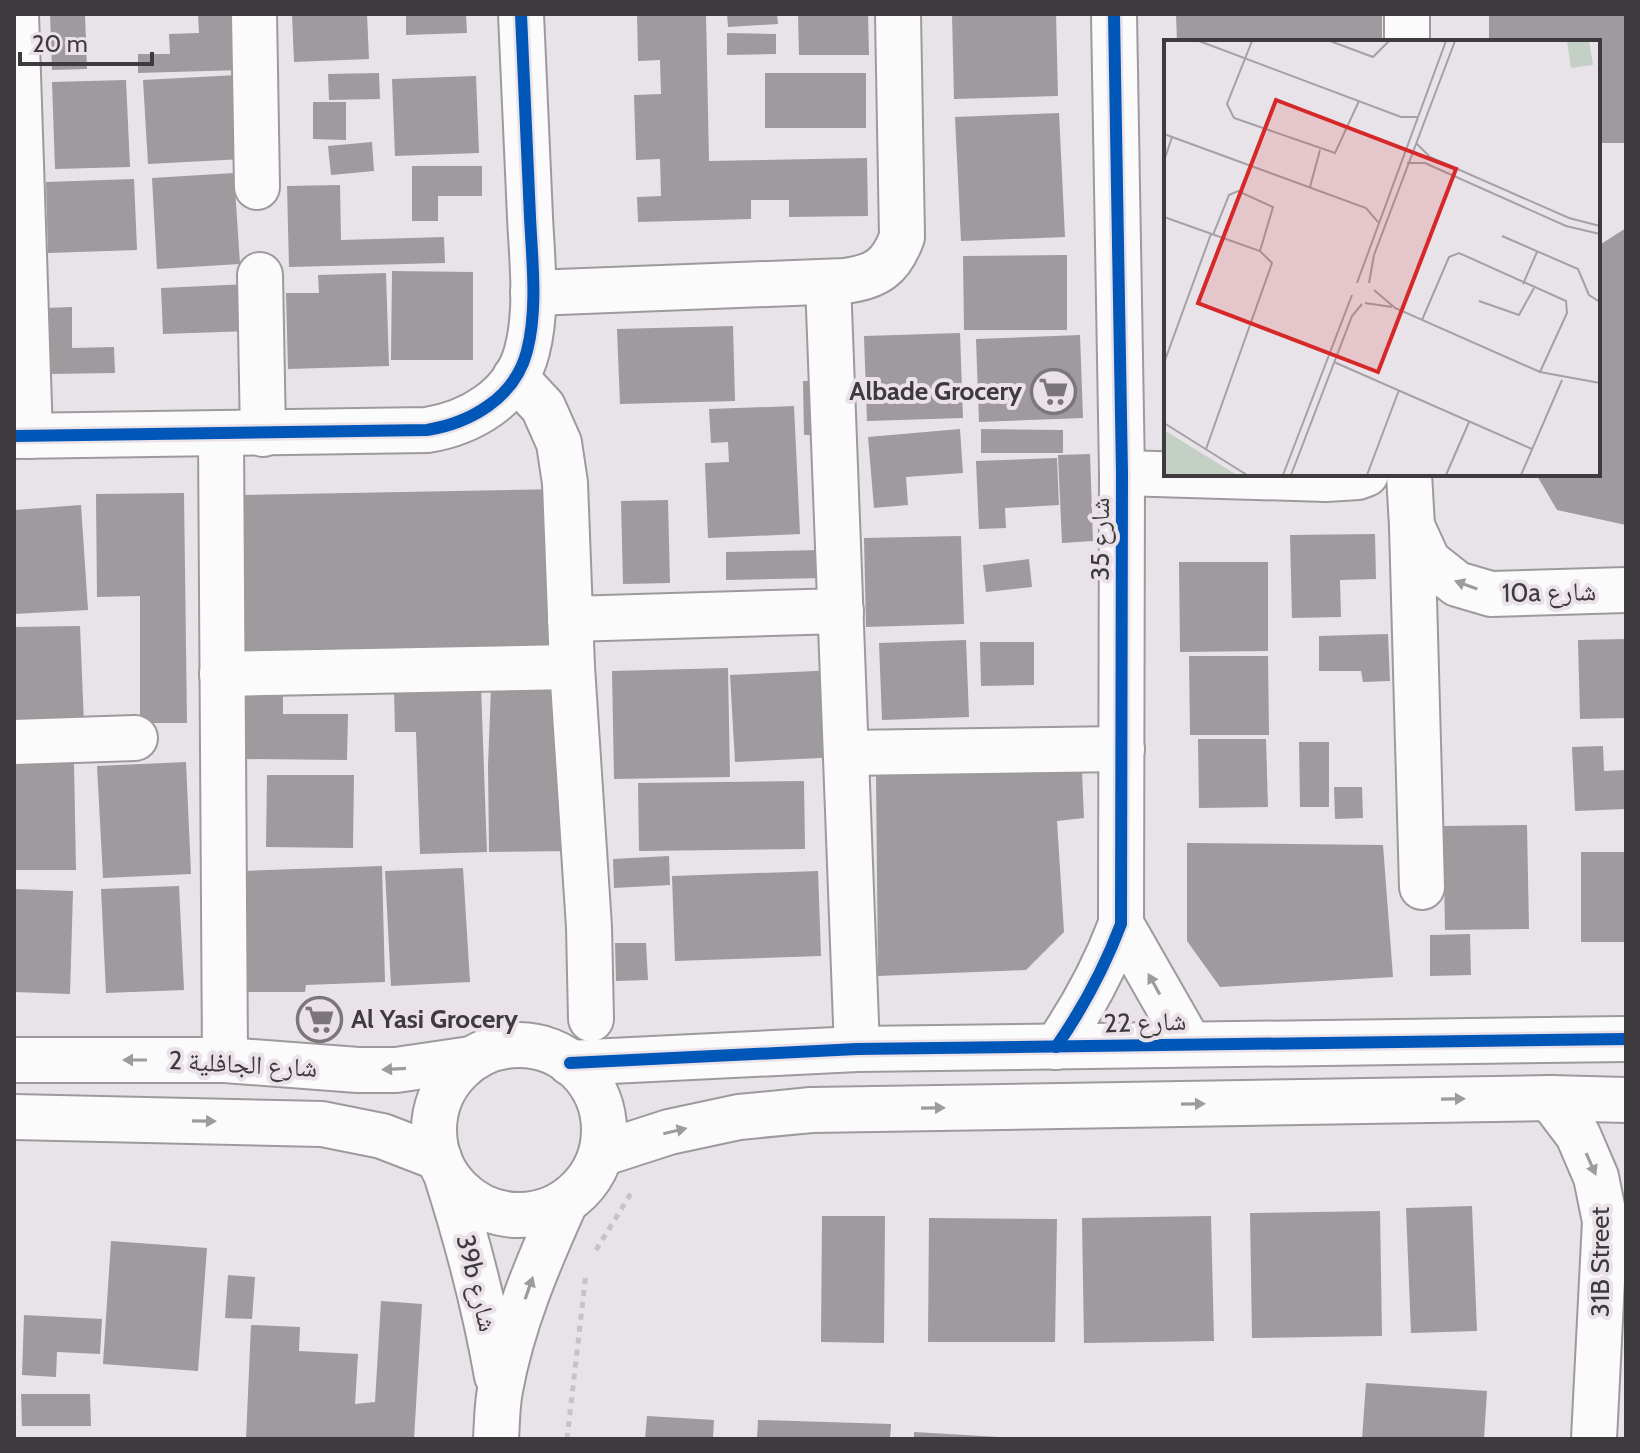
<svg xmlns="http://www.w3.org/2000/svg" width="1640" height="1453" font-family="Cabin,'Noto Naskh Arabic',sans-serif">
  <rect width="100%" height="100%" fill="#e8e3e8"/>
  <g fill="#9e9a9d">
    <polygon points="50,14 85,14 87,69 52,70"/>
    <polygon points="198,14 240,14 241,70 138,73 138,54 170,54 169,34 199,33"/>
    <polygon points="292,14 367,14 369,59 294,62"/>
    <polygon points="406,14 466,14 467,33 406,35"/>
    <polygon points="637,14 706,14 709,161 867,158 868,216 789,217 789,200 751,200 751,219 638,222 637,197 661,196 660,159 636,160 634,95 661,94 660,60 638,61"/>
    <polygon points="727,14 777,14 778,24 728,27"/>
    <polygon points="798,14 868,14 869,55 799,55"/>
    <polygon points="952,14 1056,14 1058,96 954,99"/>
    <polygon points="1176,14 1382,14 1382,42 1177,42"/>
    <polygon points="1489,14 1626,14 1626,143 1598,143 1598,42 1489,42"/>
    <polygon points="727,33 776,34 776,54 727,55"/>
    <polygon points="379,73 380,99 329,100 328,74"/>
    <rect x="765" y="73" width="101" height="55"/>
    <polygon points="237,75 243,159 148,164 143,80"/>
    <polygon points="476,76 479,153 395,156 392,79"/>
    <polygon points="126,80 130,167 55,169 52,82"/>
    <polygon points="313,102 346,102 346,140 313,139"/>
    <polygon points="1059,113 1065,237 961,241 955,117"/>
    <polygon points="372,142 374,171 331,175 328,146"/>
    <polygon points="412,166 482,166 482,196 438,196 438,221 412,221"/>
    <polygon points="234,173 240,264 157,269 152,178"/>
    <polygon points="134,179 137,250 48,253 46,182"/>
    <polygon points="340,185 341,240 444,237 445,263 289,267 287,186"/>
    <polygon points="1626,228 1626,525 1557,510 1536,474 1598,474 1598,246"/>
    <polygon points="1067,255 1067,330 964,330 963,256"/>
    <polygon points="392,271 473,272 473,360 391,360"/>
    <polygon points="386,273 389,366 288,369 286,293 319,293 318,275"/>
    <polygon points="248,284 250,331 163,334 161,288"/>
    <polygon points="72,307 72,348 114,347 115,373 47,374 46,308"/>
    <polygon points="733,326 735,401 620,404 617,329"/>
    <polygon points="960,333 963,418 867,421 864,336"/>
    <polygon points="1080,335 1083,418 979,422 976,339"/>
    <polygon points="803,381 828,381 828,435 804,435"/>
    <polygon points="794,406 800,534 708,538 705,463 729,462 728,442 711,443 709,409"/>
    <polygon points="960,429 963,473 906,477 908,505 874,508 868,437"/>
    <polygon points="981,429 1063,430 1063,453 981,453"/>
    <polygon points="1090,454 1093,541 1062,543 1058,455"/>
    <polygon points="1057,458 1059,505 1005,508 1006,528 979,529 976,461"/>
    <polygon points="561,489 566,658 242,662 238,495"/>
    <polygon points="184,493 187,723 140,723 140,596 97,597 96,494"/>
    <polygon points="668,500 670,583 623,584 621,501"/>
    <polygon points="81,505 88,610 14,614 14,510"/>
    <polygon points="1375,534 1376,579 1340,580 1341,617 1292,618 1290,535"/>
    <polygon points="961,536 964,624 866,627 864,538"/>
    <polygon points="822,550 822,578 726,580 726,552"/>
    <polygon points="1029,559 1032,587 986,592 983,565"/>
    <polygon points="1179,562 1268,562 1268,651 1180,652"/>
    <polygon points="80,626 84,724 14,726 14,627"/>
    <polygon points="1388,634 1390,681 1363,682 1361,671 1319,671 1319,636"/>
    <polygon points="1626,639 1626,718 1580,719 1578,640"/>
    <polygon points="966,640 969,717 882,720 879,643"/>
    <polygon points="980,642 1034,642 1034,685 981,686"/>
    <polygon points="1189,656 1268,656 1269,735 1190,735"/>
    <polygon points="728,668 730,777 614,779 612,671"/>
    <polygon points="836,670 841,757 735,762 730,675"/>
    <polygon points="481,686 487,852 420,854 416,732 395,732 394,689"/>
    <polygon points="491,688 565,689 572,851 489,852 488,766"/>
    <polygon points="242,695 283,696 283,714 348,714 347,760 241,759"/>
    <polygon points="1198,739 1266,739 1268,807 1199,808"/>
    <polygon points="1299,742 1329,742 1329,807 1300,807"/>
    <polygon points="1603,746 1604,771 1626,770 1626,809 1575,811 1572,747"/>
    <polygon points="186,762 191,874 103,878 97,766"/>
    <polygon points="14,764 74,764 76,870 14,870"/>
    <polygon points="1082,771 1084,818 1057,821 1064,932 1026,970 878,976 876,775"/>
    <polygon points="267,775 354,775 353,848 266,847"/>
    <polygon points="804,781 805,849 639,851 638,783"/>
    <polygon points="1334,787 1362,787 1363,818 1335,819"/>
    <polygon points="1527,825 1529,929 1445,930 1443,826"/>
    <polygon points="1187,843 1383,845 1393,977 1220,987 1187,941"/>
    <rect x="1581" y="852" width="45" height="90"/>
    <polygon points="669,856 670,885 614,888 613,859"/>
    <polygon points="382,866 385,982 306,985 305,992 244,992 243,871"/>
    <polygon points="463,868 470,982 391,986 385,871"/>
    <polygon points="818,871 821,956 675,961 672,876"/>
    <polygon points="179,886 184,990 106,993 101,889"/>
    <polygon points="14,889 73,891 70,994 14,992"/>
    <polygon points="1470,934 1471,975 1430,976 1430,935"/>
    <polygon points="615,943 646,943 648,980 616,981"/>
    <polygon points="1472,1206 1477,1331 1411,1333 1406,1208"/>
    <polygon points="1380,1211 1382,1336 1252,1338 1250,1213"/>
    <polygon points="822,1216 885,1216 884,1343 821,1342"/>
    <polygon points="1211,1216 1214,1341 1084,1343 1082,1218"/>
    <polygon points="929,1218 1057,1219 1055,1342 928,1342"/>
    <polygon points="111,1241 207,1248 198,1371 103,1364"/>
    <polygon points="228,1275 255,1277 252,1319 225,1318"/>
    <polygon points="381,1301 422,1304 414,1439 246,1439 251,1325 300,1327 299,1351 358,1354 355,1404 375,1402"/>
    <polygon points="24,1315 102,1319 100,1354 57,1352 56,1377 22,1375"/>
    <polygon points="1366,1383 1487,1391 1484,1439 1362,1439"/>
    <polygon points="21,1394 90,1394 91,1426 22,1426"/>
    <polygon points="647,1416 714,1420 713,1439 645,1439"/>
    <polygon points="758,1420 891,1424 890,1439 757,1439"/>
    <polygon points="914,1432 999,1437 999,1439 914,1439"/>
  </g>
  <g fill="none" stroke-linecap="round" stroke-linejoin="round">
    <defs>
      <g id="minor">
        <polyline points="16,14 30,436"/>
        <polyline points="254,14 257,187"/>
        <polyline points="1407,14 1407,42"/>
        <polyline points="260,275 263,434"/>
        <polyline points="828,282 857,1049"/>
        <path d="M 533,293 L 844,281 C 877,277 891,267 902,237 L 898,14"/>
        <polyline points="515,377 543,407 559,443 565,483 572,667 589,927 591,1019"/>
        <polyline points="221,435 225,1060"/>
        <path d="M 14,436 L 427,430 C 470,423 515,398 527,351 C 538,309 532,260 530,217 C 527,149 524,82 521,14"/>
        <polyline points="1122,473 1326,479 1358,477 1366,474"/>
        <polyline points="1409,474 1412,526 1428,561 1457,584 1491,594 1626,590"/>
        <polyline points="1412,526 1422,887"/>
        <polyline points="570,619 841,611"/>
        <polyline points="222,674 572,667"/>
        <polyline points="14,742 135,738"/>
        <polyline points="846,753 1122,749"/>
        <polyline points="1121,924 1189,1043"/>
        <circle cx="519" cy="1130" r="85"/>
        <path d="M 1056,1047 C 1083,1008 1104,969 1121,924 L 1122,473 L 1114,14"/>
        <polyline points="14,1060 225,1060 358,1070 396,1070 471,1059"/>
        <polyline points="570,1063 857,1049 1626,1039"/>
        <polyline points="1550,1098 1578,1135 1596,1177 1605,1221 1594,1439"/>
        <polyline points="14,1117 322,1124 382,1136 439,1158"/>
        <polyline points="601,1154 669,1132 739,1117 811,1110 1550,1098 1626,1100"/>
        <path d="M 447,1177 C 468,1243 485,1308 497,1376"/>
        <path d="M 496,1439 C 497,1423 497,1406 500,1390 C 512,1324 538,1263 565,1203"/>
      </g>
    </defs>
    <use href="#minor" stroke="#9d999d" stroke-width="48"/>
    <g stroke="#c5c3c5" stroke-width="5" stroke-dasharray="6 6" stroke-linecap="butt">
      <polyline points="596,1250 633,1190"/>
      <polyline points="567,1439 586,1273"/>
    </g>
    <use href="#minor" stroke="#fcfbfc" stroke-width="44"/>
    <defs>
      <g id="cycleway">
        <path d="M 14,436 L 427,430 C 470,423 515,398 527,351 C 538,309 532,260 530,217 C 527,149 524,82 521,14"/>
        <path d="M 1056,1047 C 1083,1008 1104,969 1121,924 L 1122,473 L 1114,14"/>
        <polyline points="570,1063 857,1049 1626,1039"/>
      </g>
    </defs>
    <use href="#cycleway" stroke="#eae1e9" stroke-width="17"/>
    <use href="#cycleway" stroke="#0057b8" stroke-width="12"/>
  </g>
  <defs><path id="oneway-solid" d="M-6-.8H1V-3.2L6.5 0L1 3.2V.8H-6Z" transform="scale(2)"/></defs>
  <g fill="#9d9b9d">
    <use href="#oneway-solid" transform="translate(1466 585) rotate(-160)"/>
    <use href="#oneway-solid" transform="translate(1154 984) rotate(-119)"/>
    <use href="#oneway-solid" transform="translate(135 1060) rotate(-180)"/>
    <use href="#oneway-solid" transform="translate(394 1069) rotate(177)"/>
    <use href="#oneway-solid" transform="translate(1453 1099) rotate(-1)"/>
    <use href="#oneway-solid" transform="translate(1193 1104) rotate(-1)"/>
    <use href="#oneway-solid" transform="translate(933 1108) rotate(-1)"/>
    <use href="#oneway-solid" transform="translate(204 1121) rotate(1)"/>
    <use href="#oneway-solid" transform="translate(675 1131) rotate(-13)"/>
    <use href="#oneway-solid" transform="translate(1591 1164) rotate(66)"/>
    <use href="#oneway-solid" transform="translate(529 1288) rotate(-71)"/>
  </g>
  <defs>
    <symbol id="supermarket-ring" viewBox="-11 -11 22 22"><circle r="9.5" fill="#eae1e9" stroke="#7a767a" stroke-width="1.5"/><path d="M-6-5.5h2.5l.6 2H6L4.5 2H-2.5L-4.4-4H-6ZM-1.5 3.2a1.3 1.3 0 1 0 .1 0ZM3 3.2a1.3 1.3 0 1 0 .1 0Z" fill="#7a767a"/></symbol>
  </defs>
  <g fill-rule="evenodd">
    <use href="#supermarket-ring" x="1028" y="366" width="51" height="51"/>
    <use href="#supermarket-ring" x="294" y="994" width="51" height="51"/>
  </g>
  <g text-anchor="middle" dominant-baseline="central" stroke-width="8" stroke-linejoin="round" paint-order="stroke">
    <g font-size="26" font-weight="bold" fill="#3e3b3e" stroke="#eae1e9" text-anchor="end">
      <text x="1022" y="391">Albade Grocery</text>
      <text x="351" y="1019" text-anchor="start">Al Yasi Grocery</text>
    </g>
    <g font-size="26" fill="#3e3b3e" stroke="#eae1e9">
      <text transform="translate(1100 539) rotate(-90)">شارع 35</text>
      <text transform="translate(1549 592) rotate(-1)">10a شارع</text>
      <text transform="translate(1145 1022) rotate(-2)">شارع 22</text>
      <text transform="translate(243 1064) rotate(3)">شارع الجافلية 2</text>
      <text transform="translate(1600 1262) rotate(-90)">31B Street</text>
      <text transform="translate(477 1283) rotate(76)">39b شارع</text>
    </g>
  </g>
  <g transform="translate(1164 40)">
    <rect width="436" height="436" fill="#e8e3e8"/>
    <path d="M 403,1 L 425,1 L 429,25 L 407,28 ZM 0,390 L 73,435 L 0,435 Z" fill="#c4d0c6"/>
    <path fill="none" stroke="#a4a0a4" stroke-width="2" d="M 35,1 L 237,77 L 253,77M 88,1 L 63,64 L 70,78 L 171,113 L 195,61M 166,1 L 209,17 L 225,1M 0,94 L 202,168 L 214,182M 252,103 L 266,117 L 405,178 L 436,186M 0,121 L 8,97M 243,123 L 261,123 L 402,186 L 436,194M 146,147 L 156,110M 0,177 L 96,211 L 108,223 L 42,409M 49,195 L 65,155 L 74,151 L 109,167 L 96,211M 338,196 L 414,229 L 425,255 L 436,262M 193,243 L 282,1M 205,243 L 210,215 L 291,1M 359,244 L 373,212M 210,250 L 231,268 L 376,332 L 436,343M 315,261 L 355,275 L 370,248M 201,263 L 228,267M 258,280 L 285,217 L 295,213 L 402,261 L 403,273 L 376,332M 170,322 L 368,409M 0,323 L 47,194M 0,383 L 83,435M 119,435 L 188,255M 127,435 L 188,276 L 198,264M 203,435 L 235,350M 282,435 L 305,382M 357,435 L 398,340"/>
    <path fill="#d62828" fill-opacity="0.15" stroke="#d62828" stroke-width="4" d="M 112,60 L 292,129 L 214,332 L 34,263 Z"/>
    <rect width="436" height="436" fill="none" stroke="#3e3b3e" stroke-width="4"/>
  </g>
  <rect width="1640" height="1453" fill="none" stroke="#3e3b3e" stroke-width="32"/>
  <path d="M20 52v12h132v-12" fill="none" stroke="#3e3b3e" stroke-width="4"/>
  <text x="32" y="52" font-size="24" fill="#3e3b3e" stroke="#eae1e9" stroke-width="6" paint-order="stroke">20 m</text>
</svg>
